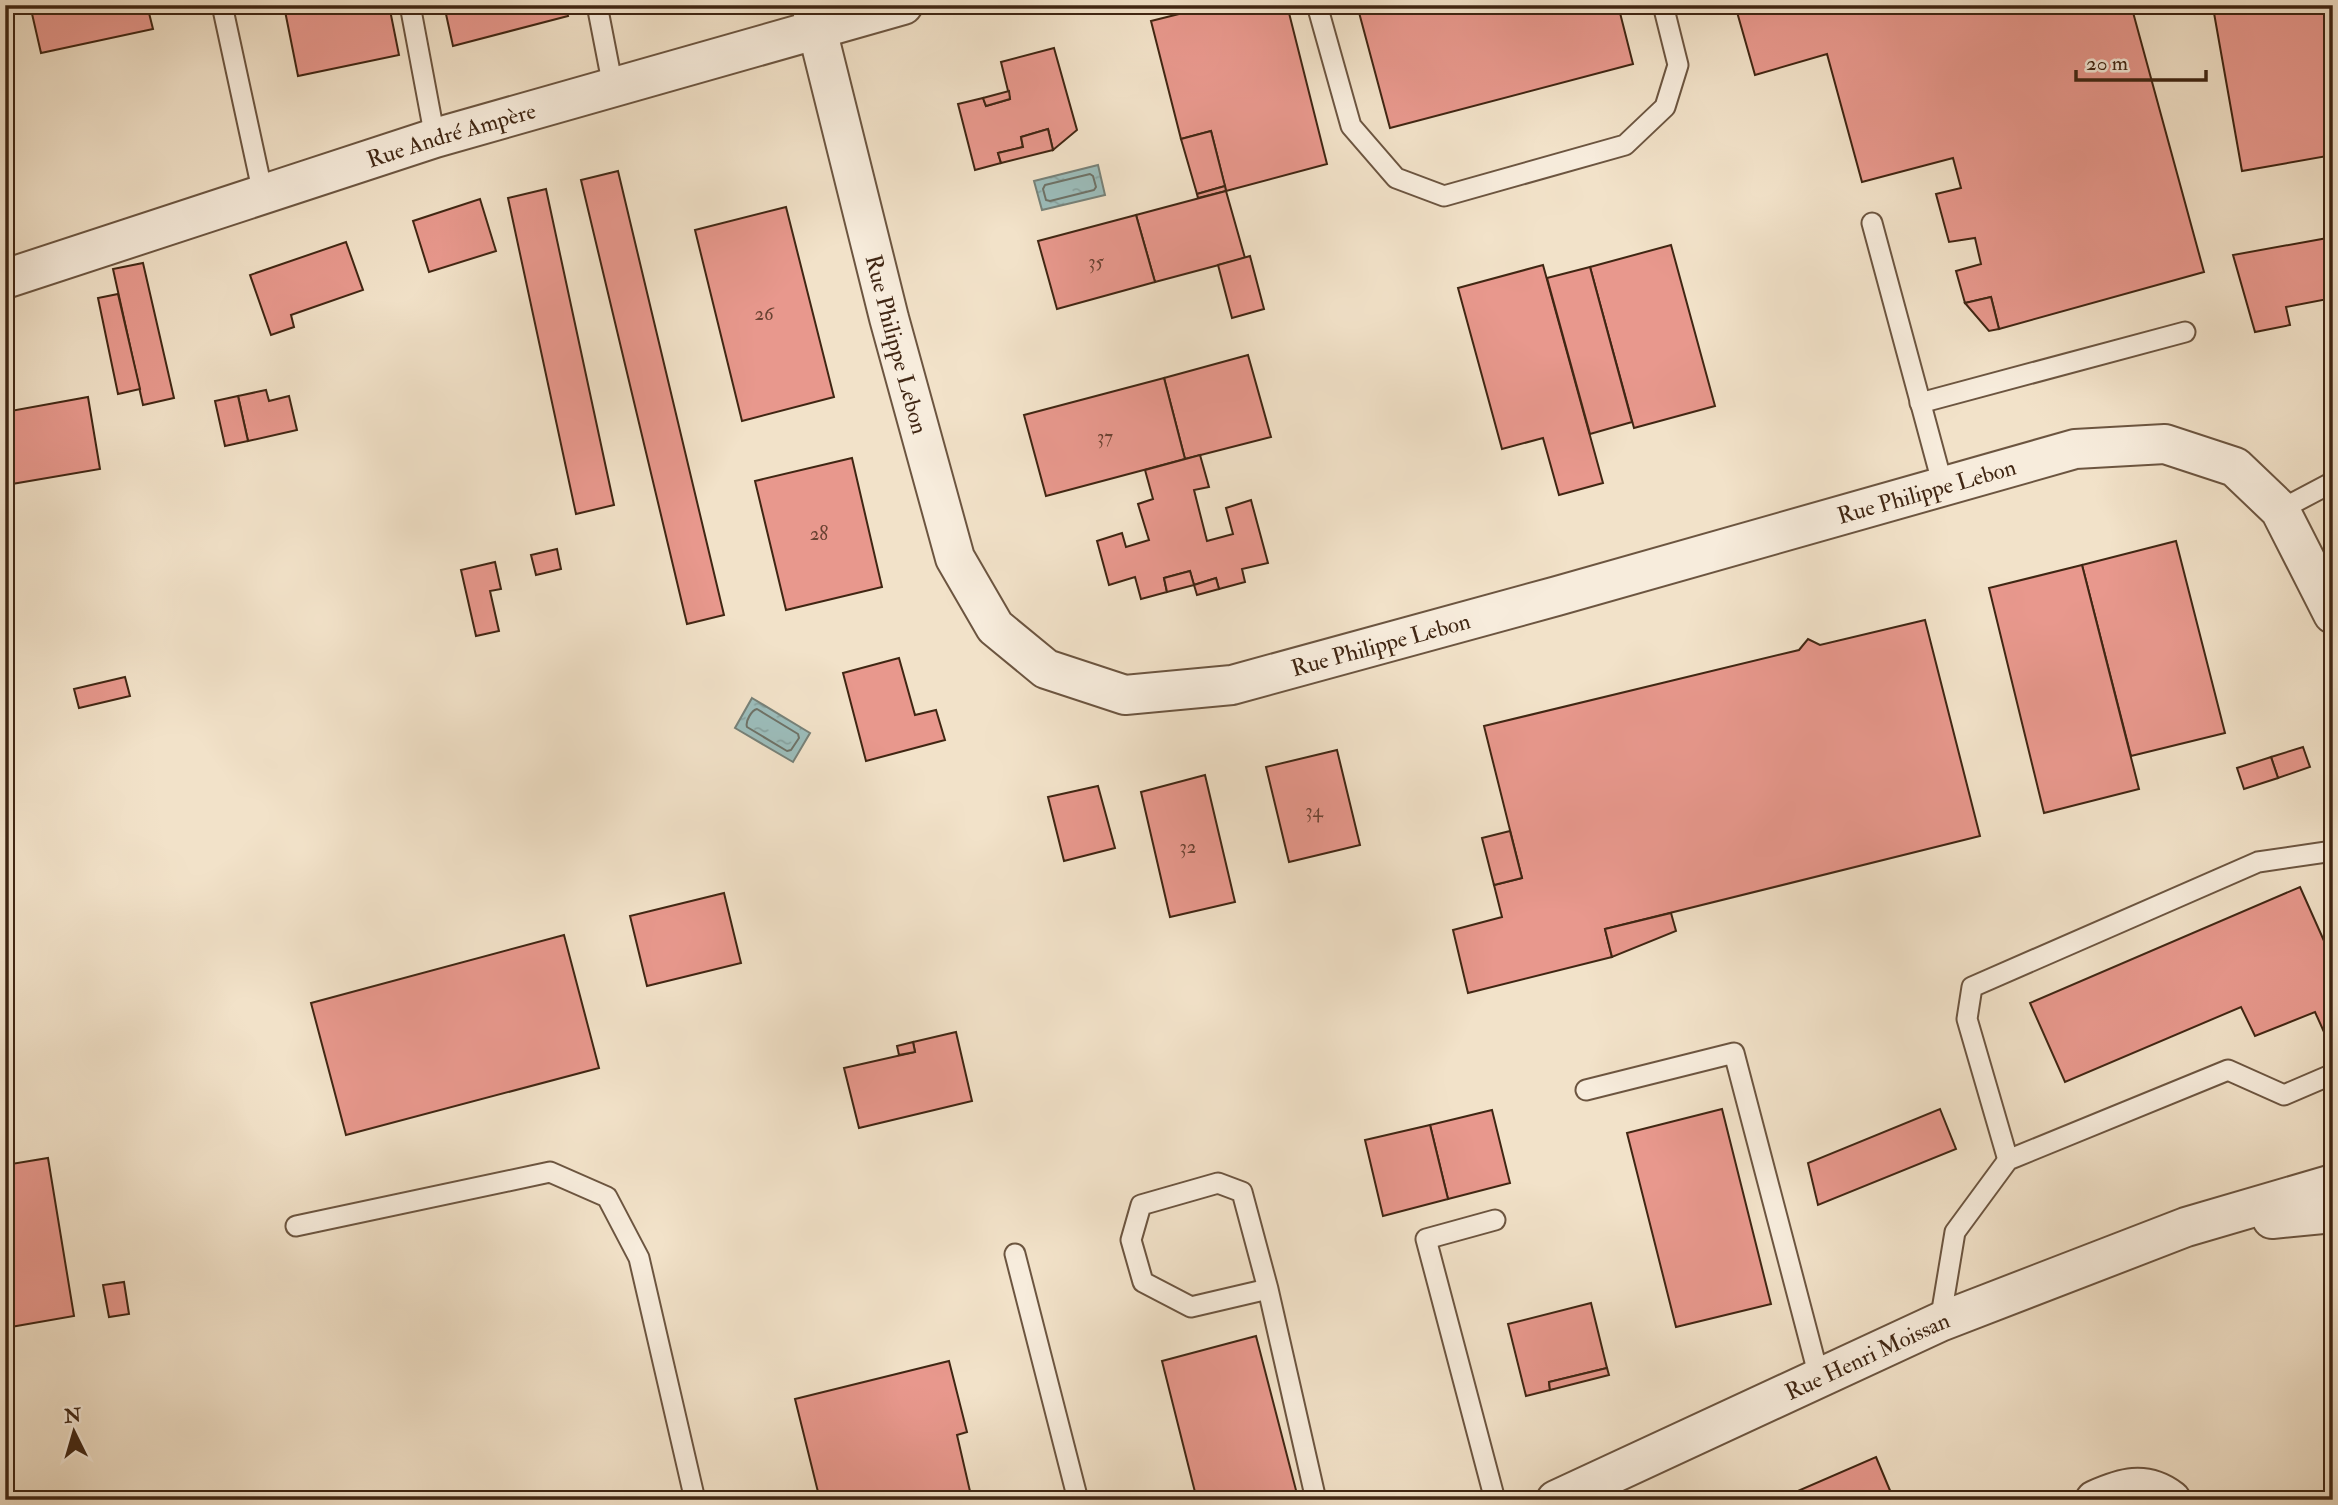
<svg xmlns="http://www.w3.org/2000/svg" width="2338" height="1505" font-family="'IM FELL Double Pica',serif">
  <defs>
    <pattern id="water-ripples" width="26" height="14" patternUnits="userSpaceOnUse" patternTransform="scale(1.75)"><rect width="26" height="14" fill="#9cbdbb"/><path d="M2 4q2-2 4 0t4 0M15 11q2-2 4 0t4 0" fill="none" stroke="#87a2a0"/></pattern>
  </defs>
  <rect width="100%" height="100%" fill="#f2e2c9"/>
  <filter id="stains"><feTurbulence type="fractalNoise" baseFrequency=".00286" numOctaves="4"/><feColorMatrix values="0 0 0 0 .2 0 0 0 0 .09 0 0 0 0 .02 0 0 0 .5 -.17"/></filter>
  <radialGradient id="worn" r=".72"><stop offset=".6" stop-color="#630" stop-opacity="0"/><stop offset="1" stop-color="#630" stop-opacity=".3"/></radialGradient>
  <g fill="url(#water-ripples)" stroke="#778178" stroke-width="2">
    <polygon points="1098,165 1105,195 1042,210 1034,181"/>
    <polygon points="752,698 810,733 793,762 735,728"/>
  </g>
  <g fill="none" stroke-linecap="round" stroke-linejoin="round">
    <g stroke="#6e7267" stroke-width="2">
      <polygon points="1090,174 1093,176 1096,187 1094,190 1050,201 1046,200 1043,189 1045,185"/>
      <path d="M 757,709 L 798,734 L 799,738 L 791,750 L 787,751 L 747,727 C 745,721 752,710 757,709 Z"/>
    </g>
  </g>
  <g fill="#e8988d" stroke="#402613" stroke-width="2">
    <polygon points="30,5 147,5 153,29 41,53"/>
    <polygon points="290,5 389,5 399,55 298,76 284,6"/>
    <polygon points="444,5 565,5 568,16 453,46"/>
    <polygon points="1215,5 1287,5 1327,164 1226,191 1211,131 1181,139 1151,21"/>
    <polygon points="1357,5 1618,5 1633,64 1390,128"/>
    <polygon points="1735,5 2131,5 2204,272 1999,329 1991,297 1965,303 1956,271 1981,264 1975,238 1949,242 1936,194 1961,188 1953,158 1862,182 1827,54 1755,75"/>
    <polygon points="2245,5 2333,5 2333,155 2242,171 2214,13 2246,8"/>
    <polygon points="1054,48 1077,130 1053,150 1048,129 1021,137 1023,147 998,153 1001,163 975,170 958,104 983,98 986,106 1010,99 1001,62"/>
    <polygon points="1009,91 1010,99 986,106 983,98"/>
    <polygon points="1048,129 1053,150 1001,163 998,153 1023,147 1021,137"/>
    <polygon points="1211,131 1225,186 1197,194 1181,139"/>
    <polygon points="618,171 724,615 687,624 581,180"/>
    <polygon points="1225,186 1226,191 1198,198 1197,194"/>
    <polygon points="546,189 614,505 576,514 508,198"/>
    <polygon points="1226,191 1245,258 1155,282 1136,215"/>
    <polygon points="480,199 496,251 429,272 413,221"/>
    <polygon points="786,207 834,397 742,421 695,230"/>
    <polygon points="1136,215 1155,282 1057,309 1038,241"/>
    <polygon points="2333,237 2333,298 2286,307 2290,325 2255,332 2233,255"/>
    <polygon points="346,242 363,290 291,315 294,327 271,335 250,275"/>
    <polygon points="1671,245 1715,406 1634,428 1590,267"/>
    <polygon points="1250,256 1264,309 1232,318 1218,265"/>
    <polygon points="143,263 174,398 143,405 113,269"/>
    <polygon points="1543,265 1603,483 1559,495 1543,438 1502,449 1458,288"/>
    <polygon points="1590,267 1632,422 1590,434 1547,278"/>
    <polygon points="118,294 140,389 118,394 98,298"/>
    <polygon points="1991,297 1999,329 1989,331 1965,303"/>
    <polygon points="1248,355 1271,437 1185,459 1164,378"/>
    <polygon points="1164,378 1185,459 1046,496 1024,415"/>
    <polygon points="266,390 269,401 289,396 297,430 248,441 238,396"/>
    <polygon points="238,396 248,441 225,446 215,401"/>
    <polygon points="88,397 100,469 6,485 5,412"/>
    <polygon points="1200,455 1209,487 1194,490 1207,541 1233,534 1226,508 1251,500 1268,563 1242,569 1245,582 1219,589 1216,578 1194,585 1190,571 1164,578 1167,592 1141,599 1135,577 1109,585 1097,541 1122,533 1126,547 1149,540 1138,504 1153,499 1145,470"/>
    <polygon points="852,458 882,587 786,610 755,481"/>
    <polygon points="2176,541 2225,733 2131,756 2082,565"/>
    <polygon points="557,549 561,569 536,575 531,555"/>
    <polygon points="495,562 501,589 490,591 499,631 476,636 461,570"/>
    <polygon points="2082,565 2139,789 2044,813 1989,588"/>
    <polygon points="1190,571 1194,585 1167,592 1164,578"/>
    <polygon points="1216,578 1219,589 1197,595 1194,585"/>
    <polygon points="1925,620 1980,836 1605,929 1612,957 1468,993 1453,930 1502,917 1494,885 1522,878 1484,726 1799,650 1808,639 1820,645"/>
    <polygon points="899,658 915,715 936,710 945,740 866,761 843,673"/>
    <polygon points="125,677 130,696 79,708 74,689"/>
    <polygon points="2303,747 2310,767 2278,778 2271,757"/>
    <polygon points="1337,750 1360,845 1289,862 1266,767"/>
    <polygon points="2271,757 2278,778 2244,789 2237,768"/>
    <polygon points="1205,775 1235,902 1170,917 1141,792"/>
    <polygon points="1098,786 1115,848 1064,861 1048,797"/>
    <polygon points="1510,831 1522,878 1494,885 1482,838"/>
    <polygon points="2300,887 2333,961 2333,1052 2315,1012 2255,1036 2241,1007 2065,1082 2030,1003"/>
    <polygon points="724,893 741,963 647,986 630,916"/>
    <polygon points="1671,913 1676,931 1612,957 1605,929"/>
    <polygon points="564,935 599,1068 346,1135 311,1003"/>
    <polygon points="956,1032 972,1101 859,1128 844,1068 915,1052 913,1042"/>
    <polygon points="913,1042 915,1052 899,1055 897,1046"/>
    <polygon points="1722,1109 1771,1304 1676,1327 1627,1133"/>
    <polygon points="1940,1109 1956,1149 1818,1205 1808,1163"/>
    <polygon points="1492,1110 1510,1183 1448,1199 1430,1125"/>
    <polygon points="1430,1125 1448,1199 1383,1216 1365,1140"/>
    <polygon points="48,1158 74,1316 5,1328 5,1165"/>
    <polygon points="124,1282 129,1314 109,1317 103,1285"/>
    <polygon points="1591,1303 1607,1368 1549,1382 1550,1390 1526,1396 1508,1324"/>
    <polygon points="1256,1336 1297,1494 1275,1500 1197,1500 1162,1361"/>
    <polygon points="949,1361 967,1432 957,1435 972,1500 820,1500 795,1399"/>
    <polygon points="1607,1368 1609,1375 1550,1390 1549,1382"/>
    <polygon points="1876,1457 1894,1500 1777,1500"/>
  </g>
  <g fill="none" stroke-linecap="round" stroke-linejoin="round">
    <defs>
      <g id="lane">
        <polyline points="222,5 263,194"/>
        <polyline points="410,5 435,138"/>
        <polyline points="597,5 613,87"/>
        <polyline points="1317,5 1351,126 1396,178 1444,196 1625,145 1665,107 1678,65 1663,5"/>
        <polyline points="1872,223 1943,486"/>
        <polyline points="1920,403 2185,332"/>
        <polyline points="2280,510 2333,482"/>
        <polyline points="1586,1090 1734,1053 1819,1377"/>
        <polyline points="2008,1160 1967,1019 1972,987 2258,862 2333,851"/>
        <polyline points="1495,1220 1426,1239 1495,1500"/>
        <polyline points="296,1226 550,1172 607,1197 639,1258 695,1500"/>
        <polyline points="1015,1254 1078,1500"/>
        <polyline points="1268,1289 1191,1307 1143,1282 1131,1240 1141,1205 1218,1183 1242,1192 1268,1289 1316,1500"/>
        <polyline points="1940,1322 1955,1232 2008,1160 2228,1070 2284,1095 2333,1074"/>
      </g>
      <g id="street">
        <path id="s1" d="M 811,5 L 889,318 L 955,558 L 995,627 L 1046,669 L 1125,695 L 1232,685 L 1557,596 L 2075,449 L 2165,444 L 2235,467 L 2280,510 L 2333,614"/>
        <path id="s2" d="M 5,279 L 435,138 L 903,5"/>
        <polyline points="2272,1219 2333,1213"/>
        <path id="s3" d="M 1556,1500 L 1940,1322 L 2186,1227 L 2333,1184"/>
        <path d="M 2095,1500 C 2122,1488 2145,1480 2171,1500"/>
      </g>
    </defs>
    <use href="#lane" stroke="#6c5540" stroke-width="23"/>
    <use href="#street" stroke="#6c5540" stroke-width="42"/>
    <use href="#lane" stroke="#f7ecdc" stroke-width="19"/>
    <use href="#street" stroke="#f7ecdc" stroke-width="38"/>
  </g>
  <g text-anchor="middle" dominant-baseline="central" stroke-width="7" stroke-linejoin="round" paint-order="stroke">
    <g font-size="19" fill="#6a4232">
      <text x="1096" y="262">35</text>
      <text x="764" y="314">26</text>
      <text x="1105" y="437">37</text>
      <text x="819" y="534">28</text>
      <text x="1314" y="811">34</text>
      <text x="1188" y="847">32</text>
    </g>
    <g font-size="23" fill="#402613" stroke="#f7ecdc">
      <text stroke="none"><textPath href="#s2" startOffset="469">Rue André Ampère</textPath></text>
      <text stroke="none"><textPath href="#s1" startOffset="350">Rue Philippe Lebon</textPath></text>
      <text stroke="none"><textPath href="#s1" startOffset="1629">Rue Philippe Lebon</textPath></text>
      <text stroke="none"><textPath href="#s1" startOffset="1062">Rue Philippe Lebon</textPath></text>
      <text stroke="none"><textPath href="#s3" startOffset="343">Rue Henri Moissan</textPath></text>
    </g>
  </g>
  <rect width="2338" height="1505" fill="none" stroke="#f2e2c9" stroke-width="28"/>
  <rect x="7" y="7" width="2324" height="1491" fill="none" stroke="#402613" stroke-width="3.5"/>
  <rect x="14" y="14" width="2310" height="1477" fill="none" stroke="#402613" stroke-width="2"/>
  <g transform="translate(74 1432) rotate(355)" stroke="#f7ecdc" stroke-width="5" paint-order="stroke">
  <path d="M0-5L12 26L0 18L-12 26Z" fill="#402613"/>
  <text y="-10" font-size="19" font-weight="bold" text-anchor="middle" fill="#402613">N</text>
  </g>
  <path d="M2076 70v10h130v-10" fill="none" stroke="#402613" stroke-width="3.5"/>
  <text x="2086" y="70" font-size="21" fill="#402613" stroke="#f7ecdc" stroke-width="5" paint-order="stroke">20 m</text>
  <rect width="100%" height="100%" filter="url(#stains)"/>
  <rect width="100%" height="100%" fill="url(#worn)"/>
</svg>
